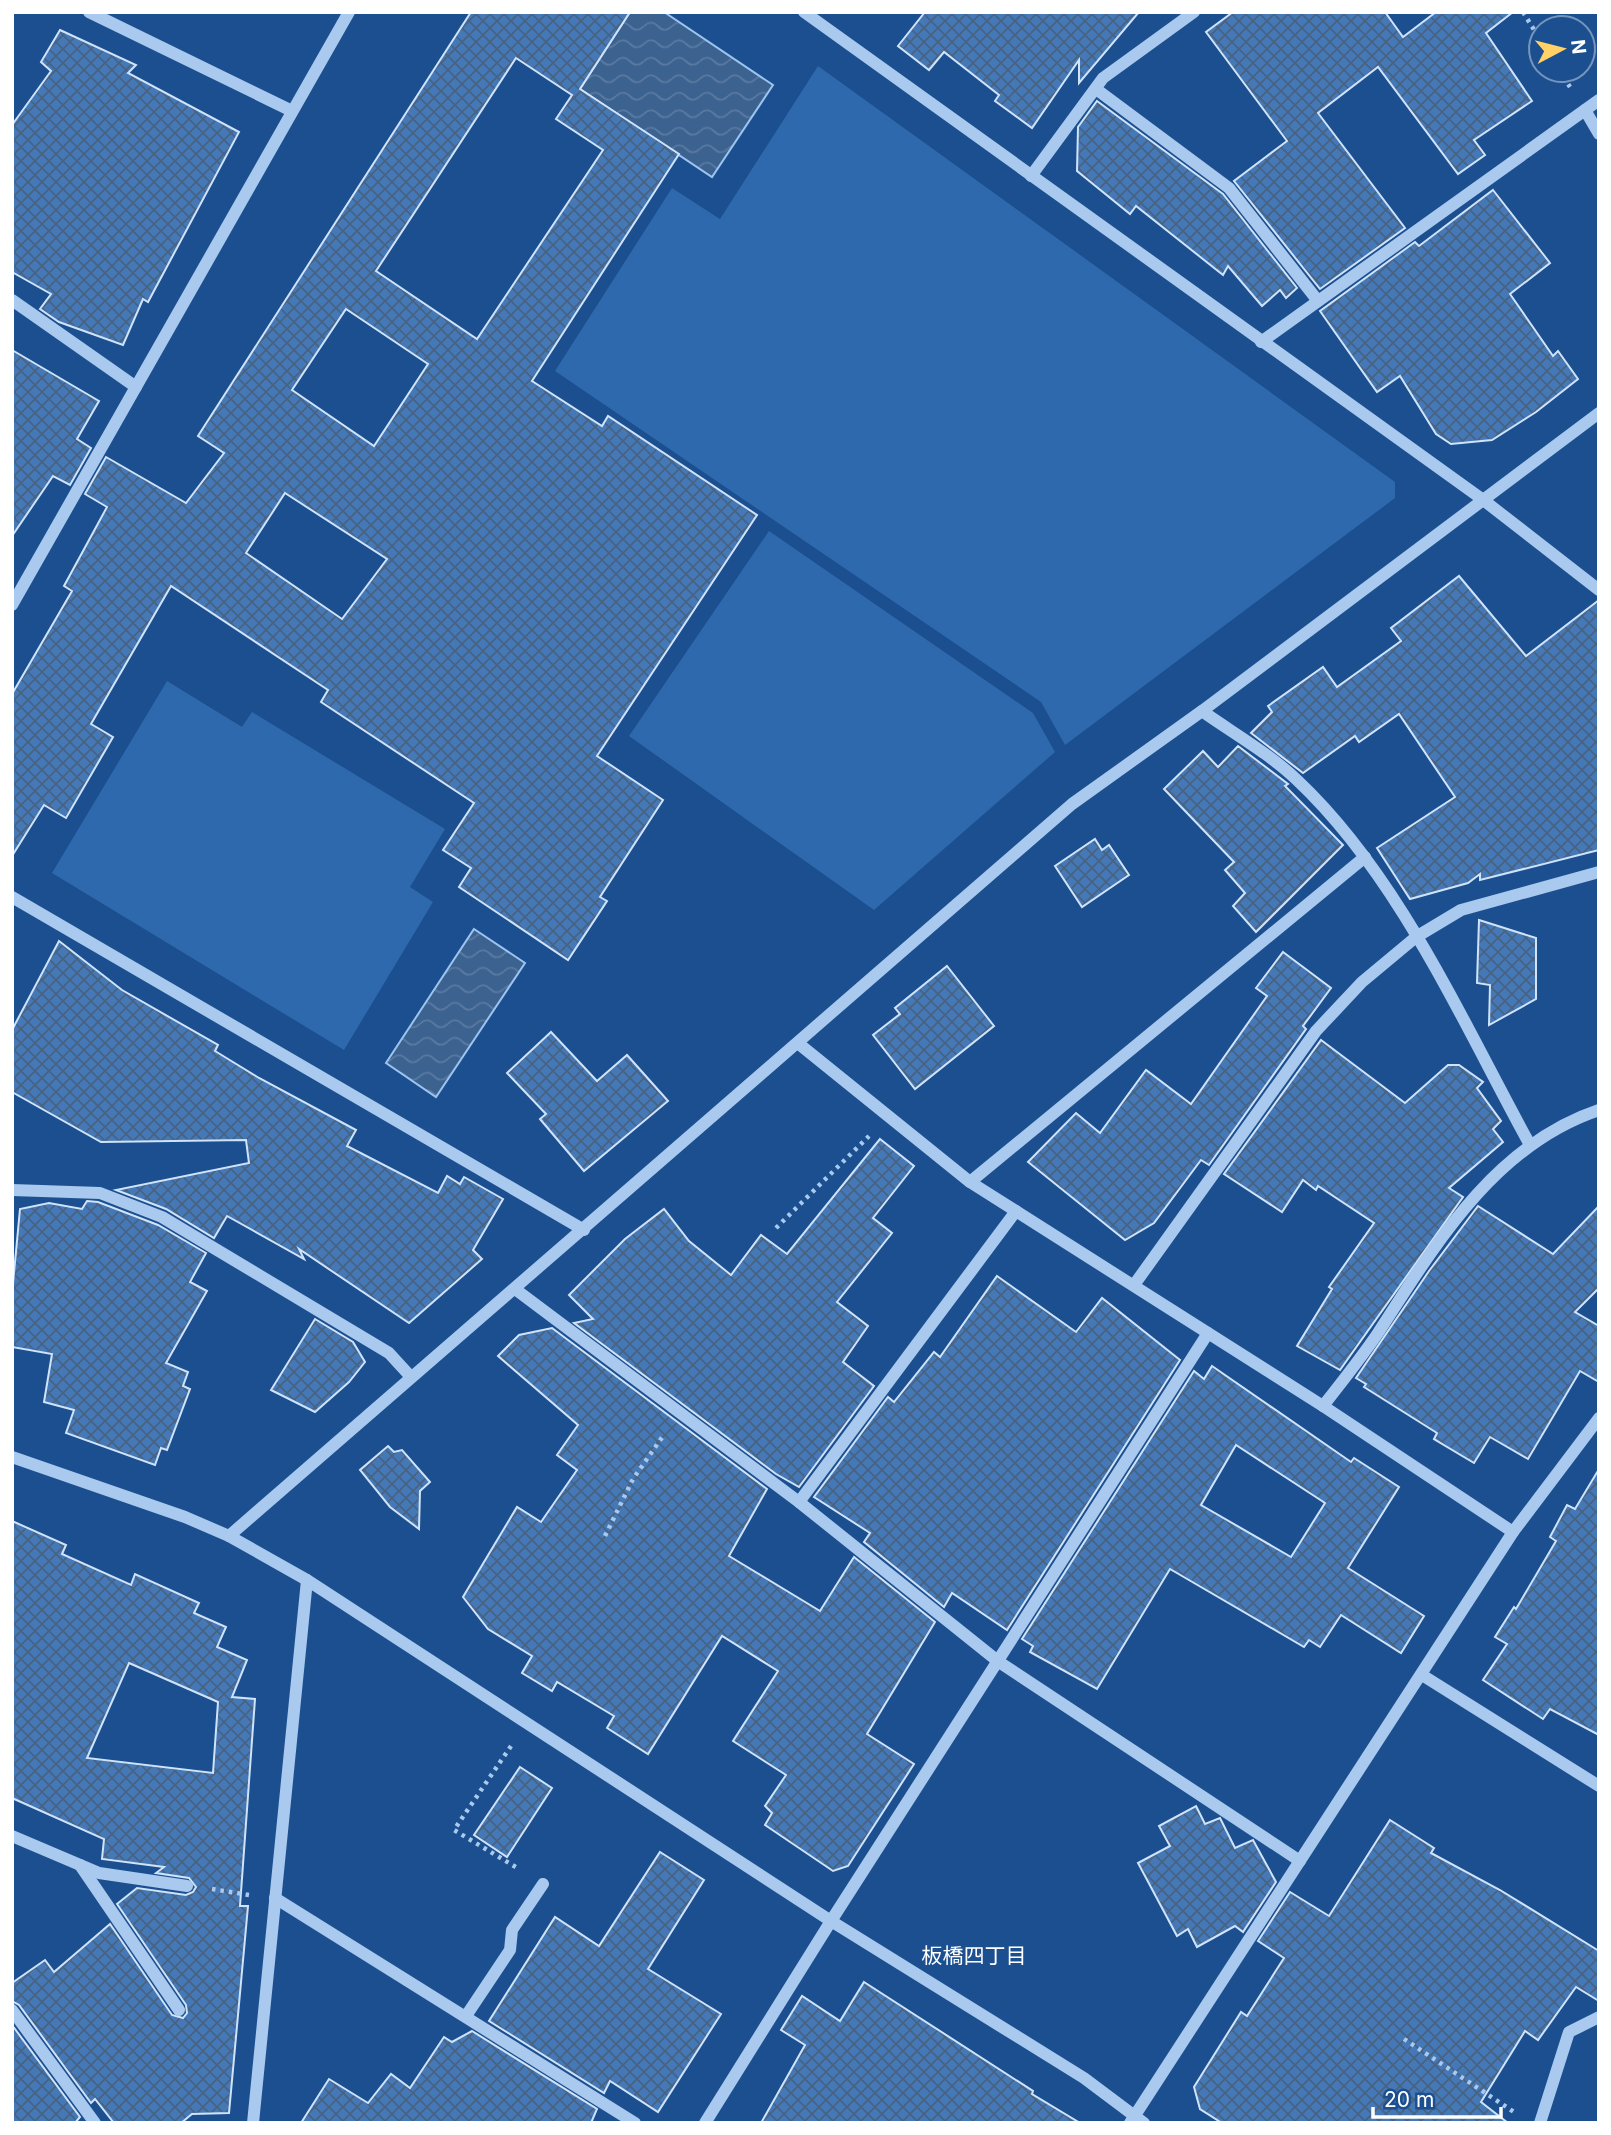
<svg xmlns="http://www.w3.org/2000/svg" width="1611" height="2135" font-family="Inter,'Noto Sans JP',sans-serif">
  <defs>
    <pattern id="water-waves" width="16" height="10" patternUnits="userSpaceOnUse" patternTransform="scale(1.75)"><rect width="16" height="10" fill="#3c6290"/><path d="M0 5q4-4 8 0t8 0" fill="none" stroke="#597aa1"/></pattern>
    <pattern id="building-cross-hatch" width="8" height="8" patternUnits="userSpaceOnUse" patternTransform="scale(1.75)"><rect width="8" height="8" fill="#4478b7"/><path d="M0 0l8 8M0 8l8-8" fill="none" stroke="#486282"/></pattern>
  </defs>
  <rect width="100%" height="100%" fill="#1b4f8f"/>
  <g fill="#2e69ad">
    <polygon points="818,66 1395,482 1395,498 1065,745 1041,702 555,371 672,188 720,219"/>
    <polygon points="769,531 1033,713 1055,752 874,910 629,736"/>
    <polygon points="167,681 242,727 252,712 445,829 410,887 433,902 344,1050 52,873"/>
  </g>
  <g fill="url(#water-waves)" stroke="#9cc4f0" stroke-width="2">
    <polygon points="630,12 664,12 773,85 712,177 580,89"/>
    <polygon points="474,929 525,963 436,1097 386,1063"/>
  </g>
  <g fill="url(#building-cross-hatch)" stroke="#cfe3fa" stroke-width="2" fill-rule="evenodd">
    <path d="M 471,12 L 630,12 L 580,89 L 679,154 L 532,381 L 602,426 L 608,416 L 757,515 L 597,756 L 663,800 L 600,897 L 607,901 L 568,960 L 459,887 L 471,868 L 443,850 L 474,803 L 321,702 L 328,690 L 171,586 L 91,724 L 113,737 L 66,818 L 44,805 L 12,856 L 12,694 L 72,591 L 64,586 L 107,507 L 85,494 L 106,457 L 186,503 L 224,453 L 198,436 ZM 516,58 L 572,95 L 556,119 L 603,150 L 477,339 L 376,271 ZM 346,309 L 428,364 L 374,446 L 292,390 ZM 285,493 L 387,559 L 342,619 L 246,553 Z"/>
    <polygon points="925,12 1139,12 1079,83 1079,60 1032,128 995,101 999,95 944,52 929,70 898,46"/>
    <polygon points="1233,12 1385,12 1403,37 1436,12 1513,12 1486,33 1532,101 1474,140 1485,155 1458,174 1378,67 1318,113 1405,228 1320,289 1234,181 1287,141 1206,32"/>
    <polygon points="60,30 136,65 128,73 239,132 148,302 143,299 123,345 59,322 40,309 51,294 12,272 12,125 51,71 41,62"/>
    <polygon points="1097,101 1223,194 1297,288 1286,298 1280,290 1262,306 1228,266 1223,275 1136,206 1130,214 1077,171 1078,127"/>
    <polygon points="1493,190 1550,263 1510,294 1553,356 1558,351 1578,379 1536,412 1492,440 1451,444 1436,434 1400,376 1377,392 1320,311 1415,242 1419,246"/>
    <polygon points="12,350 99,401 77,439 91,448 70,485 53,476 12,536"/>
    <polygon points="1459,576 1526,656 1599,600 1599,850 1480,880 1480,874 1468,883 1410,899 1377,848 1455,797 1399,714 1359,742 1355,736 1303,773 1251,733 1272,712 1268,706 1323,667 1337,687 1401,641 1391,628"/>
    <polygon points="1238,746 1288,784 1285,786 1343,845 1256,932 1233,906 1245,893 1225,870 1234,862 1164,789 1203,751 1218,767"/>
    <polygon points="1095,839 1102,850 1109,845 1129,875 1082,907 1055,866"/>
    <polygon points="1479,920 1536,938 1536,999 1489,1025 1490,985 1477,983"/>
    <polygon points="59,941 122,990 218,1045 215,1051 259,1078 356,1130 347,1146 438,1193 447,1176 460,1184 464,1177 503,1199 473,1250 482,1259 409,1323 299,1249 304,1259 227,1216 214,1238 166,1209 116,1190 249,1163 246,1140 101,1142 12,1092 12,1030"/>
    <polygon points="1283,952 1331,988 1303,1026 1306,1029 1209,1165 1201,1160 1154,1223 1125,1240 1028,1162 1076,1113 1100,1133 1146,1070 1191,1104 1267,996 1256,988"/>
    <polygon points="947,966 994,1026 915,1089 873,1035 900,1014 895,1008"/>
    <polygon points="551,1032 597,1081 627,1055 668,1101 584,1171 540,1119 546,1114 507,1073"/>
    <polygon points="1321,1040 1405,1103 1448,1065 1459,1065 1483,1082 1477,1088 1501,1121 1493,1129 1503,1142 1449,1188 1463,1197 1340,1370 1297,1346 1332,1289 1329,1287 1374,1223 1318,1186 1316,1190 1303,1180 1282,1212 1224,1174"/>
    <polygon points="880,1139 914,1166 873,1218 892,1233 837,1302 868,1326 843,1362 874,1386 799,1487 776,1474 574,1323 593,1319 569,1295 625,1239 664,1209 689,1241 731,1275 761,1235 787,1254"/>
    <polygon points="87,1201 98,1202 158,1225 206,1253 190,1282 207,1291 166,1363 188,1372 183,1386 190,1389 167,1450 161,1448 155,1465 66,1433 74,1410 44,1402 52,1354 12,1347 12,1294 20,1209 49,1203 82,1209"/>
    <polygon points="1478,1206 1553,1254 1599,1206 1599,1288 1575,1312 1599,1326 1599,1382 1580,1371 1528,1459 1490,1437 1474,1463 1434,1439 1437,1433 1364,1387 1366,1384 1356,1378 1429,1271"/>
    <polygon points="997,1276 1076,1332 1102,1298 1180,1360 1007,1630 952,1593 944,1607 864,1542 870,1533 814,1497 888,1397 894,1402 934,1352 940,1357"/>
    <polygon points="315,1319 353,1342 365,1362 349,1382 315,1412 271,1390"/>
    <polygon points="552,1328 767,1489 729,1556 820,1611 854,1557 935,1622 867,1734 914,1764 848,1866 833,1871 765,1825 772,1813 765,1806 786,1775 733,1741 778,1671 722,1636 648,1754 607,1728 614,1716 557,1682 552,1691 522,1673 532,1656 488,1629 463,1597 517,1507 541,1522 577,1470 557,1455 578,1425 498,1356 519,1335"/>
    <path d="M 1212,1366 L 1351,1462 L 1354,1458 L 1399,1487 L 1348,1568 L 1424,1616 L 1401,1653 L 1341,1615 L 1320,1647 L 1309,1640 L 1304,1647 L 1170,1569 L 1097,1689 L 1030,1652 L 1033,1646 L 1022,1639 L 1194,1371 L 1204,1379 ZM 1236,1445 L 1325,1503 L 1291,1557 L 1201,1505 Z"/>
    <polygon points="388,1446 394,1452 402,1450 430,1482 420,1491 419,1529 390,1507 360,1470"/>
    <polygon points="1599,1469 1599,1735 1550,1709 1543,1719 1483,1680 1507,1644 1495,1637 1514,1607 1516,1609 1556,1541 1550,1537 1567,1505 1575,1509"/>
    <path d="M 12,1521 L 66,1545 L 62,1554 L 131,1585 L 135,1574 L 199,1603 L 194,1613 L 226,1627 L 217,1647 L 247,1660 L 232,1697 L 255,1699 L 240,1906 L 248,1906 L 229,2113 L 192,2114 L 181,2123 L 114,2123 L 95,2099 L 91,2103 L 19,2005 L 12,2001 L 12,1983 L 45,1960 L 54,1972 L 110,1924 L 172,2015 L 183,2018 L 187,2013 L 186,2005 L 117,1904 L 137,1888 L 186,1895 L 193,1892 L 196,1887 L 189,1878 L 156,1873 L 164,1867 L 102,1859 L 104,1839 L 12,1798 ZM 129,1663 L 218,1702 L 213,1773 L 87,1758 Z"/>
    <polygon points="520,1767 552,1788 507,1857 474,1835"/>
    <polygon points="1196,1806 1205,1824 1220,1818 1235,1848 1253,1840 1276,1882 1243,1932 1235,1926 1197,1947 1188,1929 1177,1936 1138,1863 1170,1846 1159,1826"/>
    <polygon points="1390,1820 1434,1848 1431,1853 1500,1890 1599,1951 1599,2001 1576,1987 1538,2040 1525,2031 1481,2102 1508,2123 1222,2123 1200,2109 1194,2087 1241,2012 1247,2016 1284,1958 1258,1941 1290,1892 1329,1916"/>
    <polygon points="660,1852 704,1880 648,1969 721,2014 658,2112 610,2081 604,2093 489,2021 555,1917 599,1946"/>
    <polygon points="864,1982 1033,2091 1032,2094 1080,2123 761,2123 805,2045 781,2030 802,1996 840,2021"/>
    <polygon points="12,2025 80,2117 75,2123 12,2123"/>
    <polygon points="472,2031 597,2109 591,2123 301,2123 329,2079 368,2103 391,2074 410,2088 444,2037 452,2042"/>
  </g>
  <g fill="none" stroke-linecap="round" stroke-linejoin="round">
    <g stroke="#a9c9ee" stroke-width="4.5" stroke-dasharray="3.5 5" stroke-linecap="butt">
      <polyline points="1523,12 1541,41"/>
      <polyline points="1559,70 1570,87"/>
      <polyline points="776,1228 869,1136"/>
      <polyline points="605,1536 633,1479 663,1436"/>
      <polyline points="511,1746 454,1830 519,1869"/>
      <polyline points="212,1889 249,1895"/>
      <polyline points="1404,2039 1514,2112"/>
    </g>
    <g stroke="#a9c9ee" stroke-width="12">
      <polyline points="89,12 292,111"/>
      <polyline points="804,12 1482,499 1599,590"/>
      <polyline points="1096,89 1229,188 1318,301"/>
      <polyline points="1585,110 1599,134"/>
      <polyline points="1031,176 1103,78 1194,12"/>
      <polyline points="12,300 136,387"/>
      <polyline points="1261,342 1599,100"/>
      <polyline points="12,605 349,12"/>
      <path d="M 1202,711 C 1233,733 1270,754 1297,780 C 1399,876 1462,1021 1529,1143"/>
      <polyline points="12,897 584,1230"/>
      <polyline points="799,1044 970,1182 1323,1406 1513,1532"/>
      <polyline points="970,1182 1365,857"/>
      <polyline points="12,1190 100,1193 162,1217 389,1353 411,1377"/>
      <polyline points="1134,1285 1316,1031 1362,982 1416,937 1461,910 1599,872"/>
      <polyline points="515,1289 799,1502 999,1662 1300,1861"/>
      <path d="M 1323,1406 C 1342,1382 1361,1358 1378,1333 C 1435,1245 1494,1145 1599,1110"/>
      <polyline points="12,1457 185,1517 229,1536 307,1580 831,1921 1084,2078 1144,2123"/>
      <polyline points="799,1502 1016,1211"/>
      <polyline points="229,1536 1072,804 1202,711 1599,413"/>
      <polyline points="1422,1675 1599,1786"/>
      <polyline points="12,1836 99,1873 187,1886"/>
      <polyline points="80,1865 179,2010"/>
      <polyline points="275,1898 635,2123"/>
      <polyline points="12,2010 95,2123"/>
      <polyline points="466,2016 510,1950 512,1930 543,1884"/>
      <polyline points="253,2123 307,1580"/>
      <polyline points="705,2123 831,1921 1208,1333"/>
      <polyline points="1130,2123 1513,1532 1599,1418"/>
      <polyline points="1540,2123 1569,2032 1599,2017"/>
    </g>
  </g>
  <g text-anchor="middle" dominant-baseline="central" stroke-width="7" stroke-linejoin="round" paint-order="stroke">
    <g font-size="21" fill="#fff" stroke="#1b4f8f">
      <text x="974" y="1955">板橋四丁目</text>
    </g>
  </g>
  <rect width="1611" height="2135" fill="none" stroke="#ffffff" stroke-width="28"/>
  <g transform="translate(1562 49) rotate(83)"><circle r="33" fill="#1b4f8f" stroke="#7695bc" stroke-width="2"/>
  <path d="M0-5L12 26L0 18L-12 26Z" fill="#ffd166"/>
  <text y="-10" font-size="19" font-weight="bold" text-anchor="middle" fill="#ffffff">N</text>
  </g>
  <path d="M1373 2107v10h128v-10" fill="none" stroke="#ffffff" stroke-width="3.5"/>
  <text x="1384" y="2107" font-size="21" fill="#ffffff" stroke="#1b4f8f" stroke-width="5" paint-order="stroke">20 m</text>
</svg>
